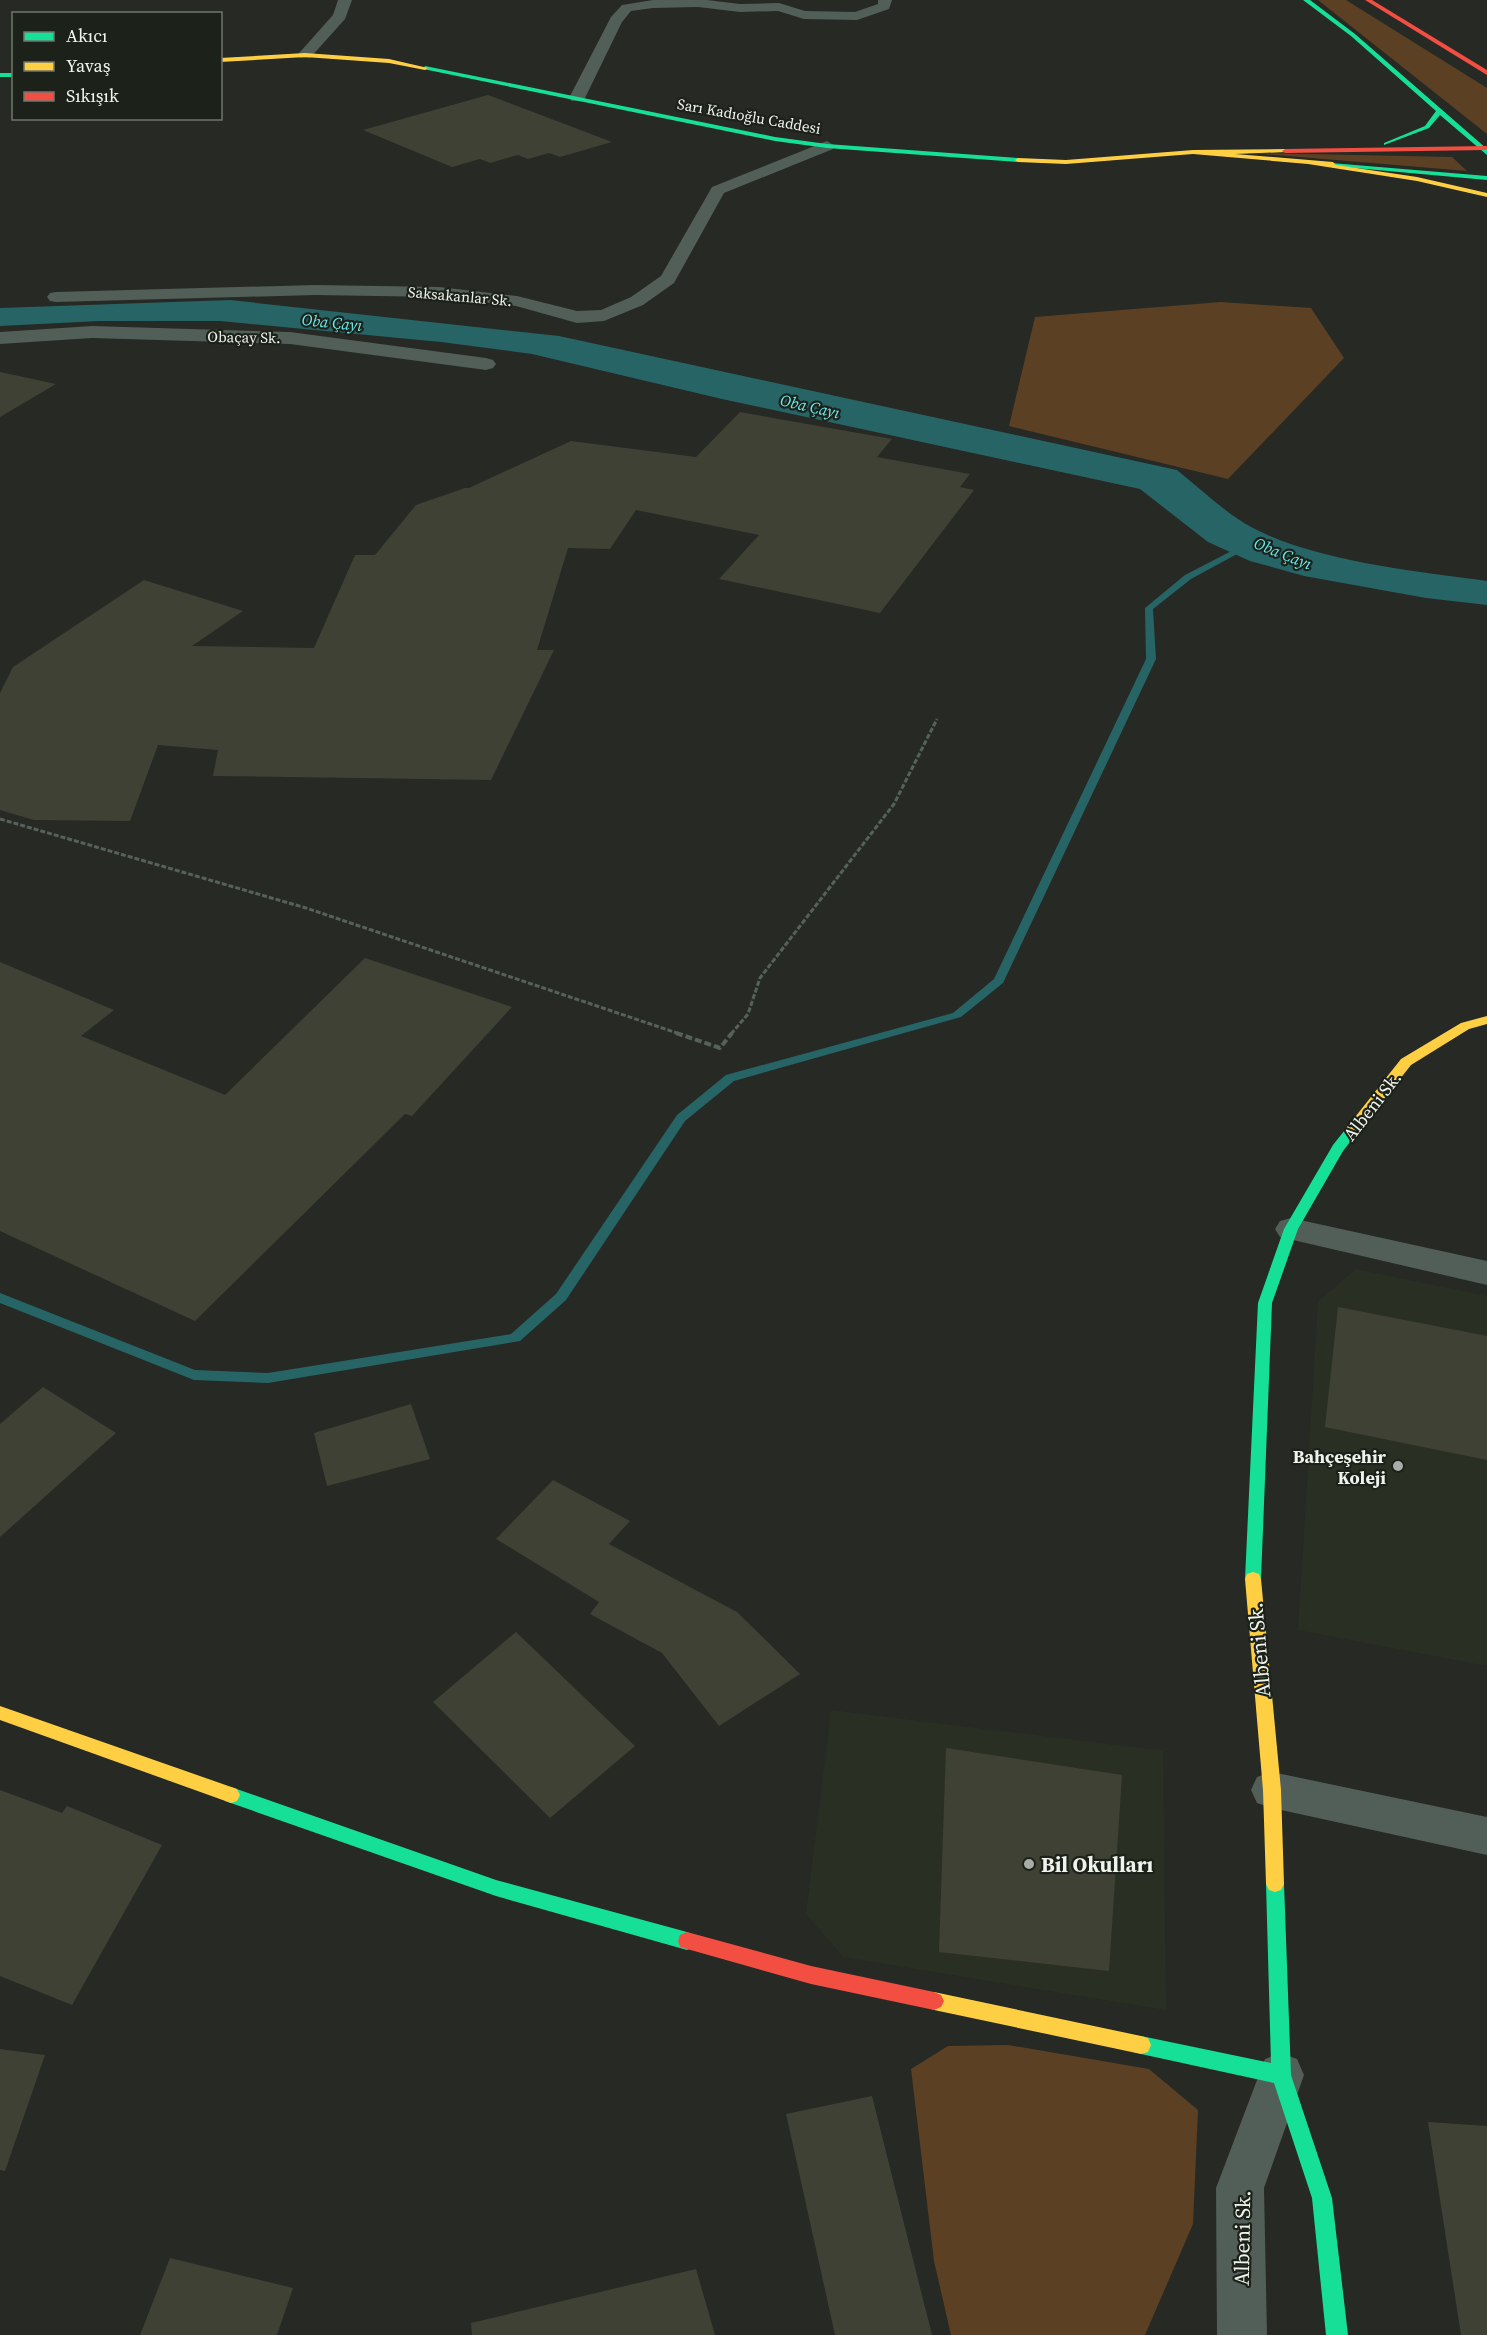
<svg xmlns="http://www.w3.org/2000/svg" width="1487" height="2335" font-family="'Source Serif 4',serif">
  <rect width="100%" height="100%" fill="#262924"/>
  <g fill="#293023">
    <polygon points="1356,1269 1487,1296 1487,1666 1298,1630 1318,1302"/>
    <polygon points="831,1710 1163,1751 1166,2010 843,1957 806,1914"/>
  </g>
  <g fill="#5c4023">
    <polygon points="1318,0 1346,0 1487,88 1487,134"/>
    <polygon points="1252,153 1452,157 1467,171"/>
    <polygon points="1221,302 1311,308 1344,358 1228,479 1009,426 1035,317"/>
    <polygon points="1008,2045 1149,2069 1198,2110 1193,2224 1145,2335 951,2335 934,2261 911,2069 948,2046"/>
  </g>
  <path fill="#276466" d="M 230,300 L 559,336 L 1177,470 C 1197,486 1217,505 1238,519 C 1299,560 1414,571 1487,581 L 1487,605 L 1426,598 L 1304,576 L 1250,561 L 1208,542 L 1140,489 L 722,399 L 532,354 L 441,342 L 220,321 L 100,321 L 0,326 L 0,308 Z"/>
  <g fill="none" stroke-linecap="round" stroke-linejoin="round">
    <polygon fill="#276466" fill-rule="evenodd" points="1243,545 1250,547 1191,579 1153,609 1156,659 1003,983 961,1017 734,1081 685,1121 566,1300 520,1341 268,1383 194,1380 0,1303 0,1293 195,1370 268,1373 511,1334 556,1294 677,1115 726,1075 953,1013 994,979 1146,659 1145,608 1185,575"/>
  </g>
  <g fill="#404135">
    <polygon points="488,95 612,142 560,157 549,153 528,159 518,155 490,163 480,159 452,167 363,130"/>
    <polygon points="0,372 56,384 0,417"/>
    <polygon points="740,412 892,439 877,457 970,474 960,487 974,490 880,613 719,579 759,535 636,510 610,549 568,548 537,650 554,650 491,780 213,776 218,750 158,745 130,821 34,820 0,810 0,693 13,667 144,580 243,611 192,646 314,648 355,555 375,555 416,505 465,488 469,488 571,441 696,457"/>
    <polygon points="365,958 512,1007 412,1116 405,1114 195,1321 0,1231 0,962 114,1010 81,1036 225,1095"/>
    <polygon points="1338,1307 1487,1336 1487,1460 1325,1427"/>
    <polygon points="43,1387 116,1433 0,1537 0,1424"/>
    <polygon points="411,1404 430,1459 327,1486 314,1433"/>
    <polygon points="553,1480 630,1521 609,1544 737,1612 800,1674 719,1726 662,1653 590,1614 599,1602 496,1539"/>
    <polygon points="516,1632 635,1746 550,1818 433,1702"/>
    <polygon points="946,1748 1122,1775 1109,1971 939,1952"/>
    <polygon points="0,1790 62,1813 67,1806 162,1845 72,2005 0,1976"/>
    <polygon points="0,2049 45,2055 5,2171 0,2170"/>
    <polygon points="872,2096 932,2335 835,2335 786,2114"/>
    <polygon points="1428,2122 1487,2126 1487,2335 1461,2335"/>
    <polygon points="170,2258 293,2288 277,2335 140,2335"/>
    <polygon points="696,2269 715,2335 472,2335 471,2323"/>
  </g>
  <g fill="none" stroke-linecap="round" stroke-linejoin="round">
    <g stroke="#57615c" stroke-width="3" stroke-dasharray="5 2" stroke-linecap="butt">
      <polyline points="0,819 306,908 680,1034"/>
      <polyline points="731,1034 748,1014 760,978 894,804 937,719"/>
    </g>
    <polyline stroke="#57615c" stroke-width="4" stroke-dasharray="7 3" stroke-linecap="butt" points="676,1033 720,1048 732,1033"/>
    <g fill="#525e58" fill-rule="evenodd">
      <polygon points="338,0 352,0 345,19 310,58 300,58 298,55 300,52 333,15"/>
      <polygon points="653,0 707,0 740,4 779,3 805,11 855,12 878,4 878,0 892,0 889,9 857,20 804,19 778,11 740,12 698,7 653,8 631,11 622,22 585,98 582,101 572,101 569,98 611,17 622,5"/>
      <polygon points="827,141 835,146 833,149 724,193 674,283 643,305 604,321 577,323 516,306 439,297 315,295 56,302 50,301 47,297 50,293 56,292 315,285 439,287 517,296 577,311 601,310 631,297 661,276 712,187"/>
      <polygon points="92,326 290,332 486,358 493,360 496,364 493,368 486,370 290,344 92,338 0,344 0,332"/>
      <polygon points="1291,1218 1487,1261 1487,1285 1280,1237 1275,1229 1280,1221"/>
      <polygon points="1272,1772 1487,1817 1487,1855 1272,1808 1257,1803 1251,1790 1257,1777"/>
      <polygon points="1281,2053 1297,2059 1304,2075 1264,2188 1267,2335 1217,2335 1216,2188 1265,2059"/>
    </g>
    <g fill="#16e098" fill-rule="evenodd">
      <polygon points="1303,0 1310,0 1355,34 1487,149 1487,155 1440,115 1429,128 1384,145 1384,143 1425,126 1436,111 1351,36"/>
      <polygon points="425,66 775,137 827,144 1018,158 1021,160 1018,162 827,148 775,141 423,69"/>
      <rect x="0" y="73" width="14" height="4"/>
      <polygon points="1331,163 1487,176 1487,180 1333,166"/>
      <polygon points="1353,1125 1360,1129 1343,1151 1298,1229 1272,1303 1261,1579 1259,1584 1253,1586 1247,1584 1245,1579 1258,1303 1284,1229 1333,1145 1348,1126"/>
      <polygon points="231,1787 496,1880 687,1932 694,1935 696,1941 694,1947 687,1950 496,1896 225,1801 222,1795 225,1789"/>
      <polygon points="1275,1876 1281,1878 1284,1884 1291,2075 1332,2198 1348,2335 1326,2335 1312,2198 1274,2083 1141,2054 1134,2052 1131,2045 1134,2038 1141,2036 1271,2063 1266,1884 1269,1878"/>
    </g>
    <g fill="#ffcf43" fill-rule="evenodd">
      <polygon points="305,53 389,59 428,68 425,70 389,63 305,57 220,62 220,58"/>
      <polygon points="1285,149 1287,152 1235,154 1333,162 1336,165 1417,177 1487,193 1487,197 1417,181 1308,164 1193,154 1066,164 1018,162 1015,160 1018,158 1066,160 1193,150"/>
      <polygon points="1487,1016 1487,1024 1469,1029 1411,1065 1358,1132 1348,1132 1346,1129 1348,1126 1401,1059 1461,1023"/>
      <polygon points="1253,1572 1259,1574 1261,1579 1281,1790 1284,1884 1281,1890 1275,1892 1269,1890 1266,1884 1263,1790 1245,1579 1247,1574"/>
      <polygon points="0,1706 237,1789 240,1795 237,1801 231,1803 0,1720"/>
      <polygon points="934,1992 1141,2036 1148,2038 1151,2045 1148,2052 1141,2054 934,2010 927,2007 924,2001 927,1995"/>
    </g>
    <g fill="#f24e42" fill-rule="evenodd">
      <polygon points="1365,0 1372,0 1487,70 1487,75"/>
      <polygon points="1487,146 1487,150 1285,153 1282,151 1285,149"/>
      <polygon points="687,1932 811,1966 934,1992 941,1995 944,2001 941,2007 934,2010 811,1984 680,1947 678,1941 680,1935"/>
    </g>
  </g>
  <g fill="#a9aca7" stroke="#1c2119" stroke-width="2">
    <circle cx="1398" cy="1466" r="6"/>
    <circle cx="1029" cy="1864" r="6"/>
  </g>
  <g text-anchor="middle" dominant-baseline="central" stroke-width="4.5" stroke-linejoin="round" paint-order="stroke">
    <g font-size="15" fill="#eff3ed" stroke="#1c2119">
      <text transform="translate(749 116) rotate(10)">Sarı Kadıoğlu Caddesi</text>
      <text transform="translate(460 296) rotate(5)">Saksakanlar Sk.</text>
      <text transform="translate(244 337) rotate(1)">Obaçay Sk.</text>
    </g>
    <g font-size="16" font-style="italic" fill="#68e9ec" stroke="#1c2119">
      <text transform="translate(332 322) rotate(6)">Oba Çayı</text>
      <text transform="translate(810 406) rotate(13)">Oba Çayı</text>
      <text transform="translate(1283 553) rotate(22)">Oba Çayı</text>
    </g>
    <g font-size="18" fill="#eff3ed" stroke="#1c2119">
      <text transform="translate(1372 1106) rotate(-52)">Albeni Sk.</text>
    </g>
    <g font-size="18" font-weight="bold" fill="#eff3ed" stroke="#1c2119" text-anchor="end">
      <text x="1386" y="1456">Bahçeşehir<tspan x="1386" dy="21">Koleji</tspan></text>
    </g>
    <g font-size="21" fill="#eff3ed" stroke="#1c2119">
      <text transform="translate(1259 1650) rotate(-95)">Albeni Sk.</text>
      <text transform="translate(1242 2238) rotate(-89)">Albeni Sk.</text>
    </g>
    <g font-size="21" font-weight="bold" fill="#eff3ed" stroke="#1c2119" text-anchor="start">
      <text x="1041" y="1864">Bil Okulları</text>
    </g>
  </g>
  <rect x="12" y="12" width="210" height="108" fill="#1c2119" stroke="#70756e" stroke-width="1.5"/>
  <rect x="24" y="32" width="30" height="9" fill="#16e098" stroke="#70756e" stroke-width="1.5"/>
  <text x="66" y="42" font-size="18" fill="#eff3ed">Akıcı</text>
  <rect x="24" y="62" width="30" height="9" fill="#ffcf43" stroke="#70756e" stroke-width="1.5"/>
  <text x="66" y="72" font-size="18" fill="#eff3ed">Yavaş</text>
  <rect x="24" y="92" width="30" height="9" fill="#f24e42" stroke="#70756e" stroke-width="1.5"/>
  <text x="66" y="102" font-size="18" fill="#eff3ed">Sıkışık</text>
</svg>
